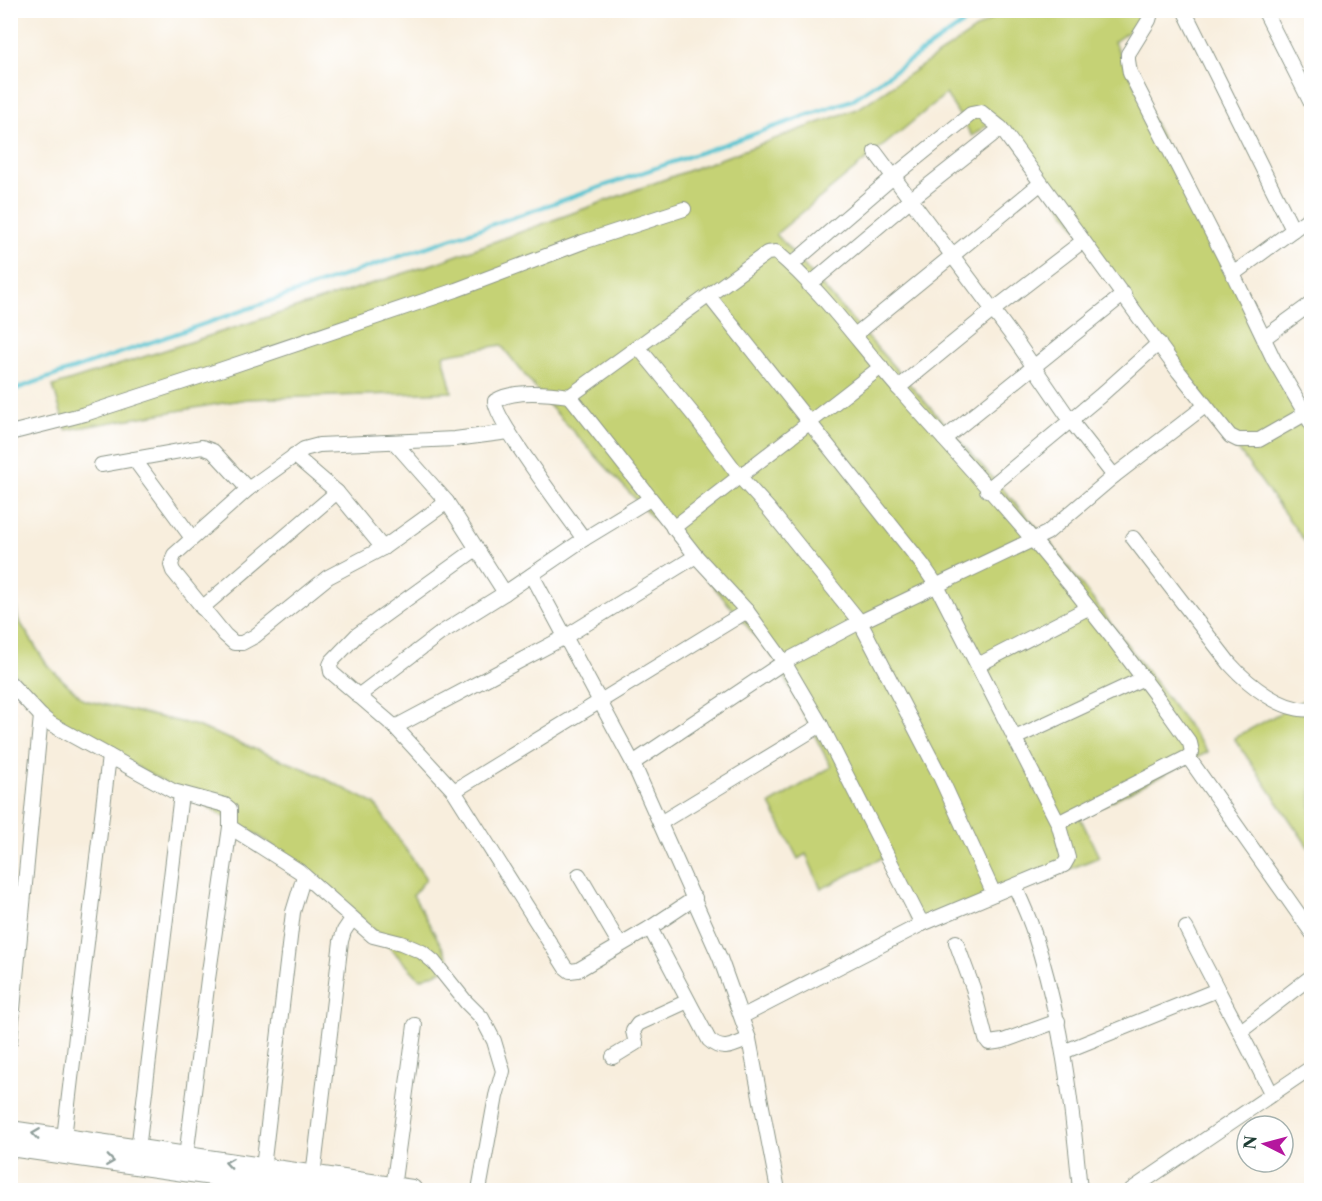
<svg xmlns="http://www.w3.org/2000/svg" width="1322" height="1201" font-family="'Libre Caslon Text',serif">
  <rect width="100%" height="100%" fill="#fff"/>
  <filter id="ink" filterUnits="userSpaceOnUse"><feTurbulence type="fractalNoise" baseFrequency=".0167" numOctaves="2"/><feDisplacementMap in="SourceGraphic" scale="12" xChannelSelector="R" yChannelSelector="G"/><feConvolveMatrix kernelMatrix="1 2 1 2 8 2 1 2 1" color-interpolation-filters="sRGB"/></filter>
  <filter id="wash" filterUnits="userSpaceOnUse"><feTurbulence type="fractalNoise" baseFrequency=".008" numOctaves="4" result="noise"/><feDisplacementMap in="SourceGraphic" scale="24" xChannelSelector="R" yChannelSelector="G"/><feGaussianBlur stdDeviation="1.35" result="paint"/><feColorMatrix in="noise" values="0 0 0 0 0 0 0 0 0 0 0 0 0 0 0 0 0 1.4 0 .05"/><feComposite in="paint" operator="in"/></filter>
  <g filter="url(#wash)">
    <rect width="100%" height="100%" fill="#f8eedd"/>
    <g fill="#c5d274" stroke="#728854" stroke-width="1.5">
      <polygon points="1003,11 1157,11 1114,42 1296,410 1311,434 1311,550 997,118 972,136 946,94 776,234 1048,540 1208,752 1080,817 1099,857 918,932 882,858 821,889 806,854 798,859 770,804 831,767 775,659 684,552 547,403 501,345 443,355 452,392 247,399 66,430 53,386 436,263 859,108"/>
      <polygon points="10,568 18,619 47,665 84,700 194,725 310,771 375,804 426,879 413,895 453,966 420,979 335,891 254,833 119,757 46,713 11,669"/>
      <polygon points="1311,696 1311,851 1234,738"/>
    </g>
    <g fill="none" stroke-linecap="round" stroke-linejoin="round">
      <polyline stroke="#58c4d1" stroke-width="4" points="10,391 852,100 983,10"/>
    </g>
  </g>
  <g filter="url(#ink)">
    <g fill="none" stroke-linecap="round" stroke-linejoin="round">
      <defs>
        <g id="street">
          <polyline points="1152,10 1149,20 1128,54 1128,60 1130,73 1233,274 1274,360 1312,425"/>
          <polyline points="1184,10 1293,230"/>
          <polyline points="1264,10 1312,105"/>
          <polyline points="875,152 1016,341 1071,421 1114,476"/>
          <polyline points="791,265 893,177 971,114 981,112 1001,128 1179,372 1230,436 1238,440 1259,440 1312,410"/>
          <polyline points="1233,274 1312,216"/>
          <polyline points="809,285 910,200 1001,128"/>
          <polyline points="709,296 922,564 937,586 1058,823"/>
          <polyline points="855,335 1040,184"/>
          <polyline points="1264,338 1312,303"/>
          <polyline points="639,348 696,418 739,476 768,508 860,622 939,774 994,894"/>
          <polyline points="898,388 992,311 1083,241"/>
          <polyline points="570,396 696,556 747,611 784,662 821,725 922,924"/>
          <polyline points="10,433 85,414 208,374 456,290 583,242 684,209"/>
          <polyline points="944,439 1124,294"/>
          <polyline points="395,443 447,502 505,593"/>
          <polyline points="294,455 337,492 383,548"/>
          <polyline points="134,459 192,538"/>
          <polyline points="101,465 202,447 213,451 248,489"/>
          <polyline points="987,490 1100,396 1159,343"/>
          <polyline points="447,502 383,548 328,577 255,636 242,643 234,643 225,635 173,571 171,565 174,555 248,489 304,449 319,445 455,439 509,432"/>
          <polyline points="673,528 881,367"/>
          <path d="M 1133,538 L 1230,664 C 1248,684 1283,713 1312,709"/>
          <path d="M 584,539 C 569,518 494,419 495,401 C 513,389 549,393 570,396 L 767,253 L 776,252 C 823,291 860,345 901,391 C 945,441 991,490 1034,541 C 1089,606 1141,673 1190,743 L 1192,752 L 1188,757 L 1058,823 L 1068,858 L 1064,865 L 922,924 L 743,1016"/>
          <polyline points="476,549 357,635 332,661 330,665 331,672 395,727 454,791 565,967 570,971 578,970 650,928 695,898"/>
          <polyline points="532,575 633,763 720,958 749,1039 778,1190"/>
          <polyline points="202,608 337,492"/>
          <polyline points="978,665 1088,608"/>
          <polyline points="10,683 41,716 51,724 173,791 225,805 230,809 230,827 208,979 186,1157"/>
          <polyline points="358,696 441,633 505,593 584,539 650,499"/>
          <polyline points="395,727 565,637 696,556"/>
          <polyline points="1015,738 1144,678"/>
          <polyline points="1188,757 1312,933"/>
          <polyline points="633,763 784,662 860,622 1047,533 1114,476 1205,406"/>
          <polyline points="454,791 747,611"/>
          <polyline points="660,823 821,725"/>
          <polyline points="230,827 299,871 373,936 401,943 422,952 434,962 466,1002 482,1018 494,1041 503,1071 496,1096 479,1190"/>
          <polyline points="579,875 620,945"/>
          <path d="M 1015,886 C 1021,901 1029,917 1034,933 C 1061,1016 1072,1103 1080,1190"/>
          <path d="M 650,928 L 709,1040 C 723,1053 734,1045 749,1039"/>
          <path d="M 1186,928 C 1214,984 1245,1039 1272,1095"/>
          <polyline points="956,942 973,988 986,1039 989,1043 1003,1041 1058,1021"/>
          <polyline points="1241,1031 1312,976"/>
          <polyline points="10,1041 41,716"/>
          <polyline points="1063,1052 1217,990"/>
          <polyline points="613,1057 636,1043 633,1031 638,1024 688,1001"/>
          <polyline points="64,1138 109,756"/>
          <polyline points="138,1150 181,794"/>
          <polyline points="263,1168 293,912 304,876"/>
          <polyline points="313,1176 341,941 344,931 352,919"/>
          <polyline points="393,1188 415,1025"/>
          <polyline points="1131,1190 1312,1067"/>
        </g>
        <g id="secondary">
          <polyline points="10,1131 412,1190"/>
          <polyline points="10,1146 315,1190"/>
        </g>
      </defs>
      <use href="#street" stroke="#8c9688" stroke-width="16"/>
      <use href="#secondary" stroke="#8c9688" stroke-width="22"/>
      <use href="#street" stroke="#fff" stroke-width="14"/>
      <use href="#secondary" stroke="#fff" stroke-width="20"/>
    </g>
    <defs><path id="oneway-chevron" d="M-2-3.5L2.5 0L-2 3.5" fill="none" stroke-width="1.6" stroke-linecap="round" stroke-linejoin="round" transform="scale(1.5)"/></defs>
    <g stroke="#8f9e9a">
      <use href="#oneway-chevron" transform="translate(36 1134) rotate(-172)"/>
      <use href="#oneway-chevron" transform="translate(110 1161) rotate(8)"/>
      <use href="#oneway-chevron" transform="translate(229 1163) rotate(-172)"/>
    </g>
  </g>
  <rect width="1322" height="1201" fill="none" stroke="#fff" stroke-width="36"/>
  <g transform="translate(1265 1144) rotate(276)"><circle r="28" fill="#ffffff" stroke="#a5b1ae" stroke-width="1.5"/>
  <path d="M0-4.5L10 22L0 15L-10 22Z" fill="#b5179e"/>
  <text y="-9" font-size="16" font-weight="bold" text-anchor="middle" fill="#1f3d34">N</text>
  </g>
</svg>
